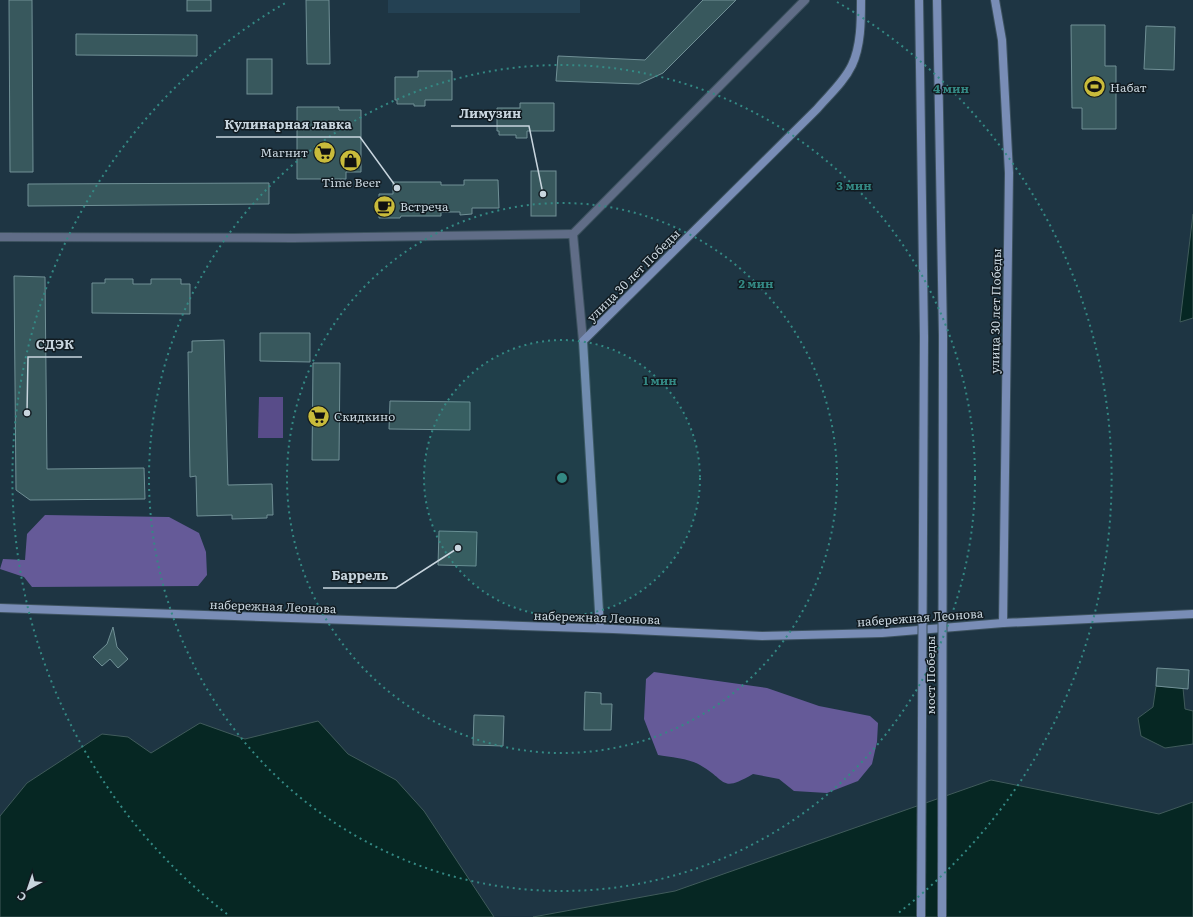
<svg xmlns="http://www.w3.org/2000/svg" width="1193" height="917" font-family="Literata,serif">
  <rect width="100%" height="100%" fill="#1e3543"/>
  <rect fill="#244153" x="388" y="0" width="192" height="13"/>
  <polygon fill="#584c89" points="259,397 283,397 283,438 258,438"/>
  <g fill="#655a98">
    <polygon points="45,515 169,517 199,533 206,552 207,575 198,586 32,587 24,577 0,569 3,559 25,560 27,534"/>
    <path d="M 654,672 L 767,688 L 819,706 L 870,716 L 878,723 L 877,742 L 872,764 L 858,781 L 827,793 L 794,791 L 779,779 L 753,774 C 720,793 728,781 700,765 C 691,759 670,757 658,755 L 644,719 L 646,679 Z"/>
  </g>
  <g fill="#062723" stroke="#405b5b">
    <polygon points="1193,214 1193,318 1180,322"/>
    <polygon points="1156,686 1183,688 1185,709 1193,711 1193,744 1165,748 1141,736 1138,718 1153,707"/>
    <polygon points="318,721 348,754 396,780 424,811 494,917 0,917 0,816 27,783 102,734 128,737 151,753 200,723 245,739"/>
    <polygon points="991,780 1159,814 1193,802 1193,917 533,917 675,891"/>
  </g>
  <g fill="#38585d" stroke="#709096">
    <polygon points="9,0 32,0 33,172 10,172"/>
    <rect x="187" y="0" width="24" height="11"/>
    <polygon points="306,0 329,0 330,64 307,64"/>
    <polygon points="703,0 736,0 663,73 639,84 556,81 558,56 645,60"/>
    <polygon points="1071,25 1105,25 1105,66 1116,66 1116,129 1082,129 1082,108 1072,108"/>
    <polygon points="1146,26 1175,27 1174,70 1144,69"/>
    <polygon points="76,34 197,35 197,56 76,55"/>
    <rect x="247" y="59" width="25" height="35"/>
    <polygon points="418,71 452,71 452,100 425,100 425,106 414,106 414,104 397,104 397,100 395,100 395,77 418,77"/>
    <polygon points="520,103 554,103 554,131 527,131 527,138 516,138 516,135 499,135 499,131 497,131 497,108 520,108"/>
    <polygon points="297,107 339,107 339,110 361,110 361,172 346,172 346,179 297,179"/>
    <rect x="531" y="171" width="25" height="45"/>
    <polygon points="464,180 498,180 499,208 472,208 472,214 460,215 460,212 441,212 441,216 401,216 400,218 379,218 379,194 393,194 393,182 441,182 441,185 464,185"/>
    <polygon points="269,183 269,204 28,206 28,184"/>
    <polygon points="14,276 45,277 47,469 144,468 145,499 30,500 16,490"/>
    <polygon points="105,279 133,279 133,284 151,284 151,279 181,279 181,284 190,284 190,314 92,313 92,283 105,283"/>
    <polygon points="260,333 310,333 310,362 260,361"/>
    <polygon points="224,340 228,485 272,484 273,515 267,515 267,518 232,519 232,515 197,516 196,476 190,477 188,352 192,352 192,341"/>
    <polygon points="313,363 340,363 339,460 312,460"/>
    <polygon points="390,401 470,402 470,430 389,429"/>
    <polygon points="439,531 477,532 476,566 438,565"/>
    <polygon points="113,627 117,647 128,659 118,668 110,659 102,666 93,657 107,644"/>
    <polygon points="1157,668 1189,670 1188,689 1156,686"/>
    <polygon points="585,692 601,693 601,704 612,704 611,730 584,730"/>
    <polygon points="474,715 504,716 503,746 473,745"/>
  </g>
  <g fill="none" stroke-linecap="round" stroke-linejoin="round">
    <defs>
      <g id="street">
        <polyline points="0,237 293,238 573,234"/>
        <polyline points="583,341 573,234 805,0"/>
      </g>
      <g id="secondary">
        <polyline points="919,0 924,337"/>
        <polyline points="937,0 943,336"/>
        <polyline points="995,0 1002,40 1009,173 1003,623"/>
        <polyline points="0,608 613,629 762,636 882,633 1003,623 1193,614"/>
        <path d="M 600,628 L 583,341 L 817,109 C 829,95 844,82 852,65 C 861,46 861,21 861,0"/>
      </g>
    </defs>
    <use href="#street" stroke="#3d525f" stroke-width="10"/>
    <use href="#secondary" stroke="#3d525f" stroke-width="10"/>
    <use href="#street" stroke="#606d87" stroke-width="8"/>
    <use href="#secondary" stroke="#798db6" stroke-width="8"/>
    <defs>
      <g id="secondary-bridge">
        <polyline points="921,917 924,337"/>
        <polyline points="942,917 943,336"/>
      </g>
    </defs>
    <use href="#secondary-bridge" stroke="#3d525f" stroke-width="10" stroke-linecap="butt"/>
    <use href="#secondary-bridge" stroke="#798db6" stroke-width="8"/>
  </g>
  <circle cx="562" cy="478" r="138" fill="#348984" fill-opacity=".12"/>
  <g fill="none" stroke="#348984" stroke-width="2" stroke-dasharray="2 4">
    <circle cx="562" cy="478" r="138"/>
    <circle cx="562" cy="478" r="275"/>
    <circle cx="562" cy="478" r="413"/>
    <path d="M227 914A550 550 0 0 1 287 2M837 2A550 550 0 0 1 897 914"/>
  </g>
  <defs>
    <symbol id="stadium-disc" viewBox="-11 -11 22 22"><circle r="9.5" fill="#c9bb3b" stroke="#111b21"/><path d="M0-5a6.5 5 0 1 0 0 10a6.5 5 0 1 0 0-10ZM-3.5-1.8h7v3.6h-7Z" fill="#111"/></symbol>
    <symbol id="supermarket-disc" viewBox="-11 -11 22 22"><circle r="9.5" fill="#c9bb3b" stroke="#111b21"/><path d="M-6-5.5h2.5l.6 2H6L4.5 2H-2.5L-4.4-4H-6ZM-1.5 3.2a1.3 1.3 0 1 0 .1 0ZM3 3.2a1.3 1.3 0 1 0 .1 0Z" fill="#111"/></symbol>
    <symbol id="shop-disc" viewBox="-11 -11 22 22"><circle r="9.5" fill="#c9bb3b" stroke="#111b21"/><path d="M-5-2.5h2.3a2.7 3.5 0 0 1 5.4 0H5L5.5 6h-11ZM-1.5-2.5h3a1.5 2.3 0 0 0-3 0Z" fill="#111"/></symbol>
    <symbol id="cafe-disc" viewBox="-11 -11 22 22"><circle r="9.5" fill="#c9bb3b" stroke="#111b21"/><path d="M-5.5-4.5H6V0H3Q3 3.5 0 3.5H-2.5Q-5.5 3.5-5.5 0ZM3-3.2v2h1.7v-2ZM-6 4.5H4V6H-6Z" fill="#111"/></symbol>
  </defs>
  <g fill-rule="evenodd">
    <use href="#stadium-disc" x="1082" y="74" width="25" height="25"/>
    <use href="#supermarket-disc" x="312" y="140" width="25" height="25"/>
    <use href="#shop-disc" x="338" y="148" width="25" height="25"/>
    <use href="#cafe-disc" x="372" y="194" width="25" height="25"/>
    <use href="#supermarket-disc" x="306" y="404" width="25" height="25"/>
  </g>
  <g text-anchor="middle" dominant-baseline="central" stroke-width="3" stroke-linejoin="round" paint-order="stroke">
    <g font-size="12" fill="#c8d5de" stroke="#111b21" text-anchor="start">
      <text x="1110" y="87">Набат</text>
      <text x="308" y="152" text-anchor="end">Магнит</text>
      <text x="351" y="182" text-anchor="middle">Time Beer</text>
      <text x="400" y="206">Встреча</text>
      <text x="334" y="416">Скидкино</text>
    </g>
    <g font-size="12" fill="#c8d5de" stroke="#111b21">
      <text transform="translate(633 275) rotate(-45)">улица 30 лет Победы</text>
      <text transform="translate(995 311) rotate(-89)">улица 30 лет Победы</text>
      <text transform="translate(273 606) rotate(2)">набережная Леонова</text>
      <text transform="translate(597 617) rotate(2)">набережная Леонова</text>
      <text transform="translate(920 617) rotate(-4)">набережная Леонова</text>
      <text transform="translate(930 675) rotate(-90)">мост Победы</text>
    </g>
  </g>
  <circle cx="562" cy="478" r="6" fill="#348984" stroke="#111b21" stroke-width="2"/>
  <g font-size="12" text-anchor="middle" font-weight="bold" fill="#348984" stroke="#111b21" stroke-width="3" stroke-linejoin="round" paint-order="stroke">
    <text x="951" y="93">4 мин</text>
    <text x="854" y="190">3 мин</text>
    <text x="756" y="288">2 мин</text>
    <text x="660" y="385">1 мин</text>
  </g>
  <path fill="none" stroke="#c8d5de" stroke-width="1.5" d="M543 194L529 126H451M397 188L360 137H216M27 413L28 357H82M458 548L396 588H323"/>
  <g fill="#c8d5de" stroke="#111b21" stroke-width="1.5">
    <circle cx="543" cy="194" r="4"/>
    <circle cx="397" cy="188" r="4"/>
    <circle cx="27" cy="413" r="4"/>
    <circle cx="458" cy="548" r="4"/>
  </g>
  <g font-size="13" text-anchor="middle" font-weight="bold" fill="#c8d5de" stroke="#111b21" stroke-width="3" stroke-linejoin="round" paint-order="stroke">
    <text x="490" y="118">Лимузин</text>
    <text x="288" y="129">Кулинарная лавка</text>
    <text x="55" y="349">СДЭК</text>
    <text x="360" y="580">Баррель</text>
  </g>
  <g transform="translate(28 889) rotate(220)" stroke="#111b21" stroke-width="3" paint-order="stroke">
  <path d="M0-3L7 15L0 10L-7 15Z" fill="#c8d5de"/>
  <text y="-6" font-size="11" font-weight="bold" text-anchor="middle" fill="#c8d5de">С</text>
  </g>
</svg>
